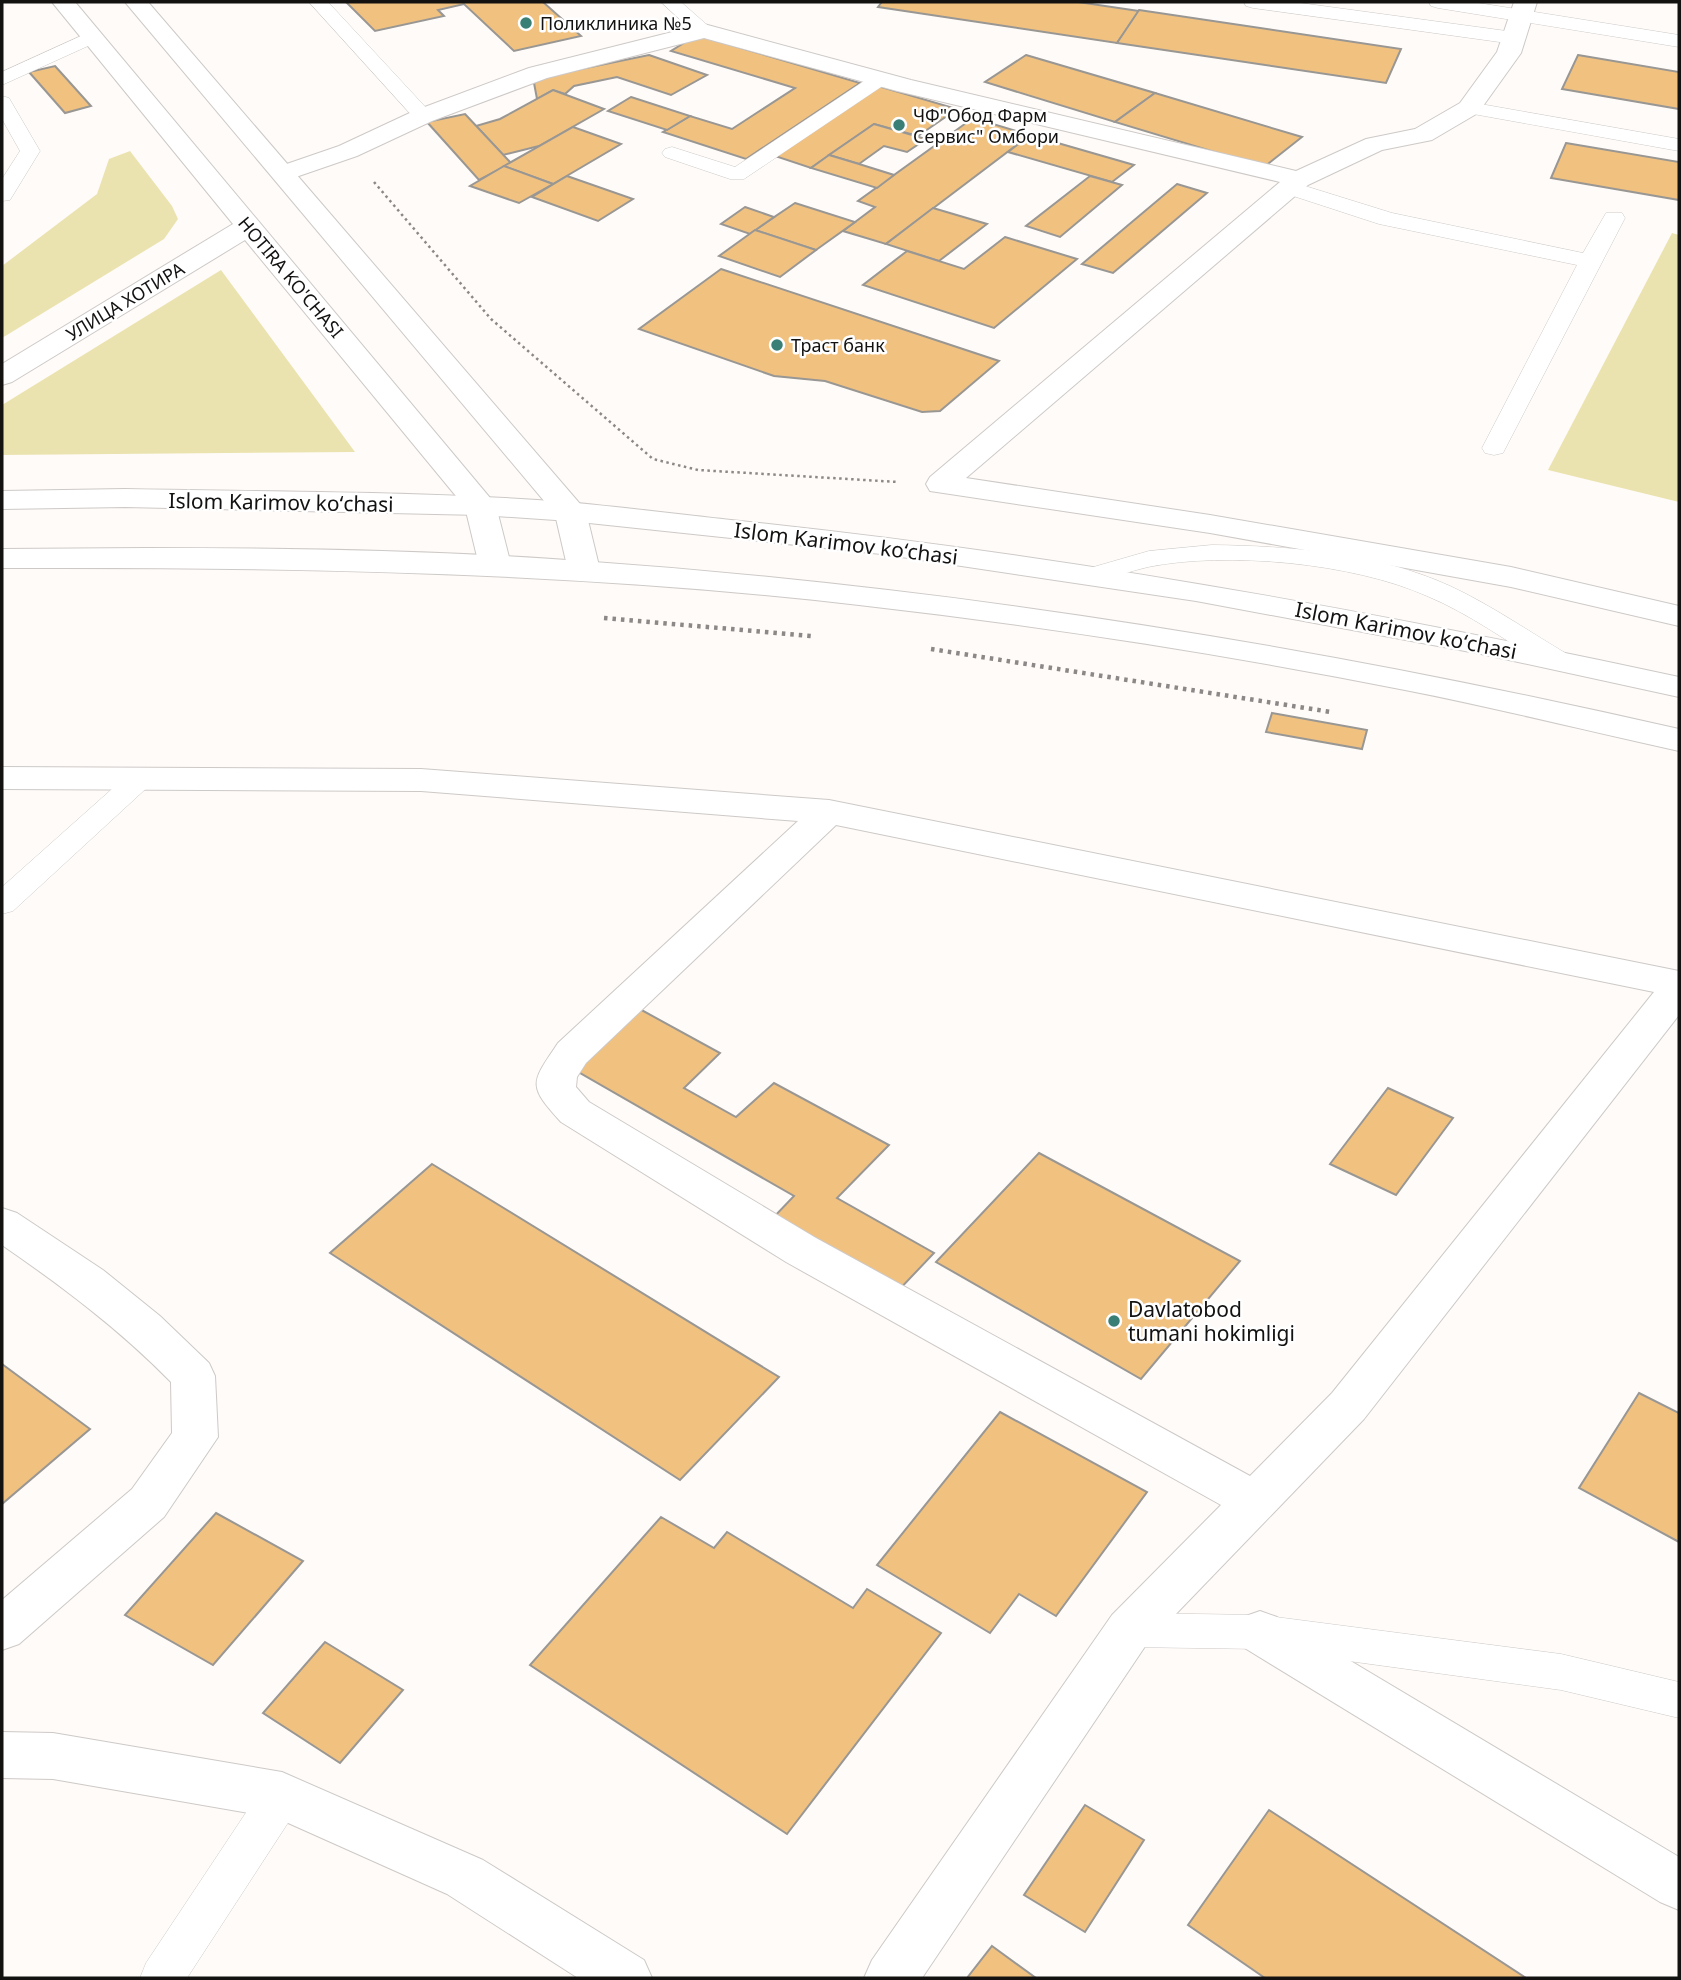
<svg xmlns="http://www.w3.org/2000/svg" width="1681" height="1980" font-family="'Noto Sans',sans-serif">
  <rect width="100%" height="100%" fill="#fffbf9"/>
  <g fill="#ebe3af">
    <polygon points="130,151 172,206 178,219 164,239 2,338 2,266 97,194 109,159"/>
    <polygon points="1672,233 1679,235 1679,502 1548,470"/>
    <polygon points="221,270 355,452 2,455 2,405"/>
  </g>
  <g fill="#f1c180" stroke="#999794" stroke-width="2">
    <polygon points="346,2 543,2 581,36 514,51 464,4 438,10 444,16 375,31"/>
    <polygon points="882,2 1078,2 1139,11 1117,43 878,7"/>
    <polygon points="1139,10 1401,49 1386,83 1117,43"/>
    <polygon points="697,35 860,83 746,159 663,132 690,116 732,129 795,88 671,51"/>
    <polygon points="649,55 707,75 671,95 617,77 574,86 565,94 553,90 537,99 534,83 547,76"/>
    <polygon points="1026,55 1155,93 1115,122 985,82"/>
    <polygon points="1578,55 1679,72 1679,109 1562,89"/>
    <polygon points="55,66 91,106 65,113 29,72"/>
    <polygon points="878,86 957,109 918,136 874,124 811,168 775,156"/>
    <polygon points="553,90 604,109 539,146 503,155 476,126 500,119"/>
    <polygon points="1155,93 1302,137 1264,167 1115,122"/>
    <polygon points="631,97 690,116 667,130 608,111"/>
    <polygon points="465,114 511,163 479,180 427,122"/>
    <polygon points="973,118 1030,135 886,244 843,231 875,207 858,201"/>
    <polygon points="874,124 926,139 907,152 884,146 859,164 829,155"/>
    <polygon points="573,127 621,144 553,184 504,166"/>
    <polygon points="1030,135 1134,165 1112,182 1008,152"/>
    <polygon points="1566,143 1679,162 1679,200 1551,178"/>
    <polygon points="829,155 859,164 894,175 877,188 811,168"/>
    <polygon points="504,166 553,184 519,203 470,186"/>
    <polygon points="567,176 633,199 598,221 532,197"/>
    <polygon points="1090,176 1122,185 1060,237 1026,226"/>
    <polygon points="1177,184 1207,193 1113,273 1082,264"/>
    <polygon points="795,203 855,222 816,250 755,230"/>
    <polygon points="745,207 774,217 750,234 721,224"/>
    <polygon points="933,208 987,224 939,261 886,244"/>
    <polygon points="755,230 816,250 780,277 719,256"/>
    <polygon points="1005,237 1077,259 994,328 863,285 907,251 964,269"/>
    <polygon points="721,269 999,361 940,411 922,412 825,381 774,376 639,329"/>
    <polygon points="1272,713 1367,730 1362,749 1266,732"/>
    <polygon points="636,1007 720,1053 684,1088 736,1117 774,1083 889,1145 837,1198 934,1253 895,1294 770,1221 794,1196 568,1066"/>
    <polygon points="1388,1088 1453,1118 1396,1195 1330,1164"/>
    <polygon points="1039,1153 1240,1261 1141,1379 936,1262"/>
    <polygon points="432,1164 779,1377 680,1480 330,1253"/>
    <polygon points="2,1364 90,1429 2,1504"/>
    <polygon points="1639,1393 1679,1413 1679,1542 1579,1488"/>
    <polygon points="1000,1412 1147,1492 1056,1616 1019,1594 990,1633 877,1565"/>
    <polygon points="216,1513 303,1561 213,1665 125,1615"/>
    <polygon points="661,1517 714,1548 727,1532 853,1608 867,1589 941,1633 787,1834 530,1665"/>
    <polygon points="325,1642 403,1690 340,1763 263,1713"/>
    <polygon points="1085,1805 1144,1840 1085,1932 1024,1895"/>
    <polygon points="1269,1810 1526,1978 1265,1978 1188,1925"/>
    <polygon points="992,1946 1036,1978 967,1978"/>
  </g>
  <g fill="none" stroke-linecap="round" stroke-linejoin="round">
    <defs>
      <g id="service">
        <polygon points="309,2 328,2 430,112 433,116 430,120 416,120"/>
        <polygon points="661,2 681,2 714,31 711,35 697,35"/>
        <polygon points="1244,2 1293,2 1514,32 1524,38 1514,44 1253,8 1246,6"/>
        <polygon points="1429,2 1472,2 1679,35 1679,47 1438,8 1431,6"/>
        <polygon points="92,31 102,37 99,41 2,85 2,72"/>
        <polygon points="880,73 887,75 890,79 887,83 744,179 730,179 665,157 662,153 665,149 672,147 735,167 873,75"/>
        <polygon points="2,96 9,98 40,151 10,200 2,201 2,179 20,151 2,119"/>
        <polygon points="1469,102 1679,139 1679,151 1462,112 1459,108 1462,104"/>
        <polygon points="1289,181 1392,213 1583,253 1606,213 1622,213 1625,218 1503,453 1494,455 1485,453 1482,448 1577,265 1379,224 1281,192 1278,187 1281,182"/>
        <path d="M 1212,545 C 1291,546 1378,553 1450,586 C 1491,605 1528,631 1567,654 L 1571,660 L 1567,666 L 1557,668 L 1547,666 C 1508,642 1470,614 1427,596 C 1353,563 1227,551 1148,567 C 1129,571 1111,579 1092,584 L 1083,582 L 1079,576 L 1083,570 L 1149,551 Z"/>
        <polygon points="141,769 151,772 155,778 151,784 13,911 2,914 2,887 131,772"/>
        <polygon points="1129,1613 1260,1615 1561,1654 1679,1682 1679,1718 1561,1690 1260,1649 1129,1647 1115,1642 1109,1630 1115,1618"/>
        <polygon points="282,1776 297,1781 303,1795 297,1809 187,1978 140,1978 146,1963 267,1781"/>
      </g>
      <g id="minor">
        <polygon points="1514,2 1537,2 1521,53 1478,113 1432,140 1382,150 1308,185 966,478 1210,515 1511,567 1679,606 1679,626 1511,587 1210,533 930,491 926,484 930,477 1280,182 897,91 704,38 547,78 432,121 357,156 293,178 284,181 275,178 271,173 275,168 339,146 414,111 529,68 704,24 911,80 1296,171 1366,139 1415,129 1460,103 1497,52"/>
        <path d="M 2,767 L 421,769 L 829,800 L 1679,971 L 1679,1015 L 1364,1419 L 1146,1645 L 922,1978 L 864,1978 L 872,1960 L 1112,1615 L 1221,1505 L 786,1262 L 561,1122 C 527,1085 531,1083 558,1043 L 798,821 L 421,791 L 2,789 ZM 836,825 L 1654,992 L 1332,1393 L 1250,1476 L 816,1238 L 589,1102 L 576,1087 L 577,1077 L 586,1063 Z"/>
        <path d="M 2,1208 L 17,1213 L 103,1270 L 160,1316 L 209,1363 L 215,1376 L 218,1437 L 164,1517 L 19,1644 L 2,1650 L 2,1600 L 132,1489 L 172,1433 L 171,1382 C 119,1329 63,1287 2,1245 Z"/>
        <polygon points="1260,1611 1277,1617 1679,1857 1679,1910 1660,1902 1243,1647 1236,1632 1243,1617"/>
        <polygon points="2,1732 53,1733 282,1772 483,1860 644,1960 652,1978 578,1978 447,1894 277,1818 53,1779 2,1778"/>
      </g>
      <g id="secondary">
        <polygon points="52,2 75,2 491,499 496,506 511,565 506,572 495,575 484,572 479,565 465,507 245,240 12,382 2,385 2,364 233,224"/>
        <polygon points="125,2 148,2 581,505 586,512 600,570 595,577 584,580 573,577 568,570 555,514"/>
      </g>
      <g id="primary">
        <path d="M 125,489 C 272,492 420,491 566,502 C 621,507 676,514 731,520 C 1051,553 1365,609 1679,677 L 1679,697 L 1481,654 L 1196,601 L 881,554 L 570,521 L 480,515 L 125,507 L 2,509 L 2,491 Z"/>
        <path d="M 146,548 C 291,548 437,550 581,561 C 952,587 1317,646 1679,729 L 1679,751 C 1588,731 1497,708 1405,690 C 1224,654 1042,626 859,605 C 574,572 289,567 2,568 L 2,549 Z"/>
      </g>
    </defs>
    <use href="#service" stroke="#cdc9c7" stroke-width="1"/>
    <use href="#minor" stroke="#cdc9c7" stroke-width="2"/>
    <use href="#secondary" stroke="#cdc9c7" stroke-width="2"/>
    <use href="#primary" stroke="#cdc9c7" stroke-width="2"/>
    <polyline stroke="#8b8887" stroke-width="2.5" stroke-dasharray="2.5 3.5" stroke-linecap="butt" points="374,182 491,319 653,459 698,470 898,482"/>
    <g stroke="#8b8887" stroke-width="4.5" stroke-dasharray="3.5 5" stroke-linecap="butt">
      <polyline points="604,618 811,636"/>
      <polyline points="931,649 1331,712"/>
    </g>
    <use href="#service" fill="#fff" fill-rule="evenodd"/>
    <use href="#minor" fill="#fff" fill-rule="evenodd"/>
    <use href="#secondary" fill="#fff" fill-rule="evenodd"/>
    <use href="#primary" fill="#fff" fill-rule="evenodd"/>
  </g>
  <g fill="#397f75" stroke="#fff" stroke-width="2.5">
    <circle cx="526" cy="23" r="7"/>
    <circle cx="899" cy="125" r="7"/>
    <circle cx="777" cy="345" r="7"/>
    <circle cx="1114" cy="1321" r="7"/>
  </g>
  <g text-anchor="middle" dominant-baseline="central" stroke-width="5" stroke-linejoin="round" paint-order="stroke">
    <g font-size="18" fill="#131211" stroke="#fff" text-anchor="start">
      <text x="540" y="23">Поликлиника №5</text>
      <text x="913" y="115">ЧФ"Обод Фарм<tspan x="913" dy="21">Сервис" Омбори</tspan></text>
      <text x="791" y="345">Траст банк</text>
    </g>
    <g font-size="18" fill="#131211" stroke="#fff">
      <text transform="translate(291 277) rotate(50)">HOTIRA KO'CHASI</text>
      <text transform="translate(125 301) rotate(-31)">УЛИЦА ХОТИРА</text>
    </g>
    <g font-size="21" fill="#131211" stroke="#fff">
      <text transform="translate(281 502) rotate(1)">Islom Karimov koʻchasi</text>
      <text transform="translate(846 543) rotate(7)">Islom Karimov koʻchasi</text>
      <text transform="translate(1406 630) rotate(11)">Islom Karimov koʻchasi</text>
    </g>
    <g font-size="21" fill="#131211" stroke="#fff" text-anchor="start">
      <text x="1128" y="1309">Davlatobod<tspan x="1128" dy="24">tumani hokimligi</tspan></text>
    </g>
  </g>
  <rect width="1681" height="1980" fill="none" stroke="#131211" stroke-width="7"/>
</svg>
